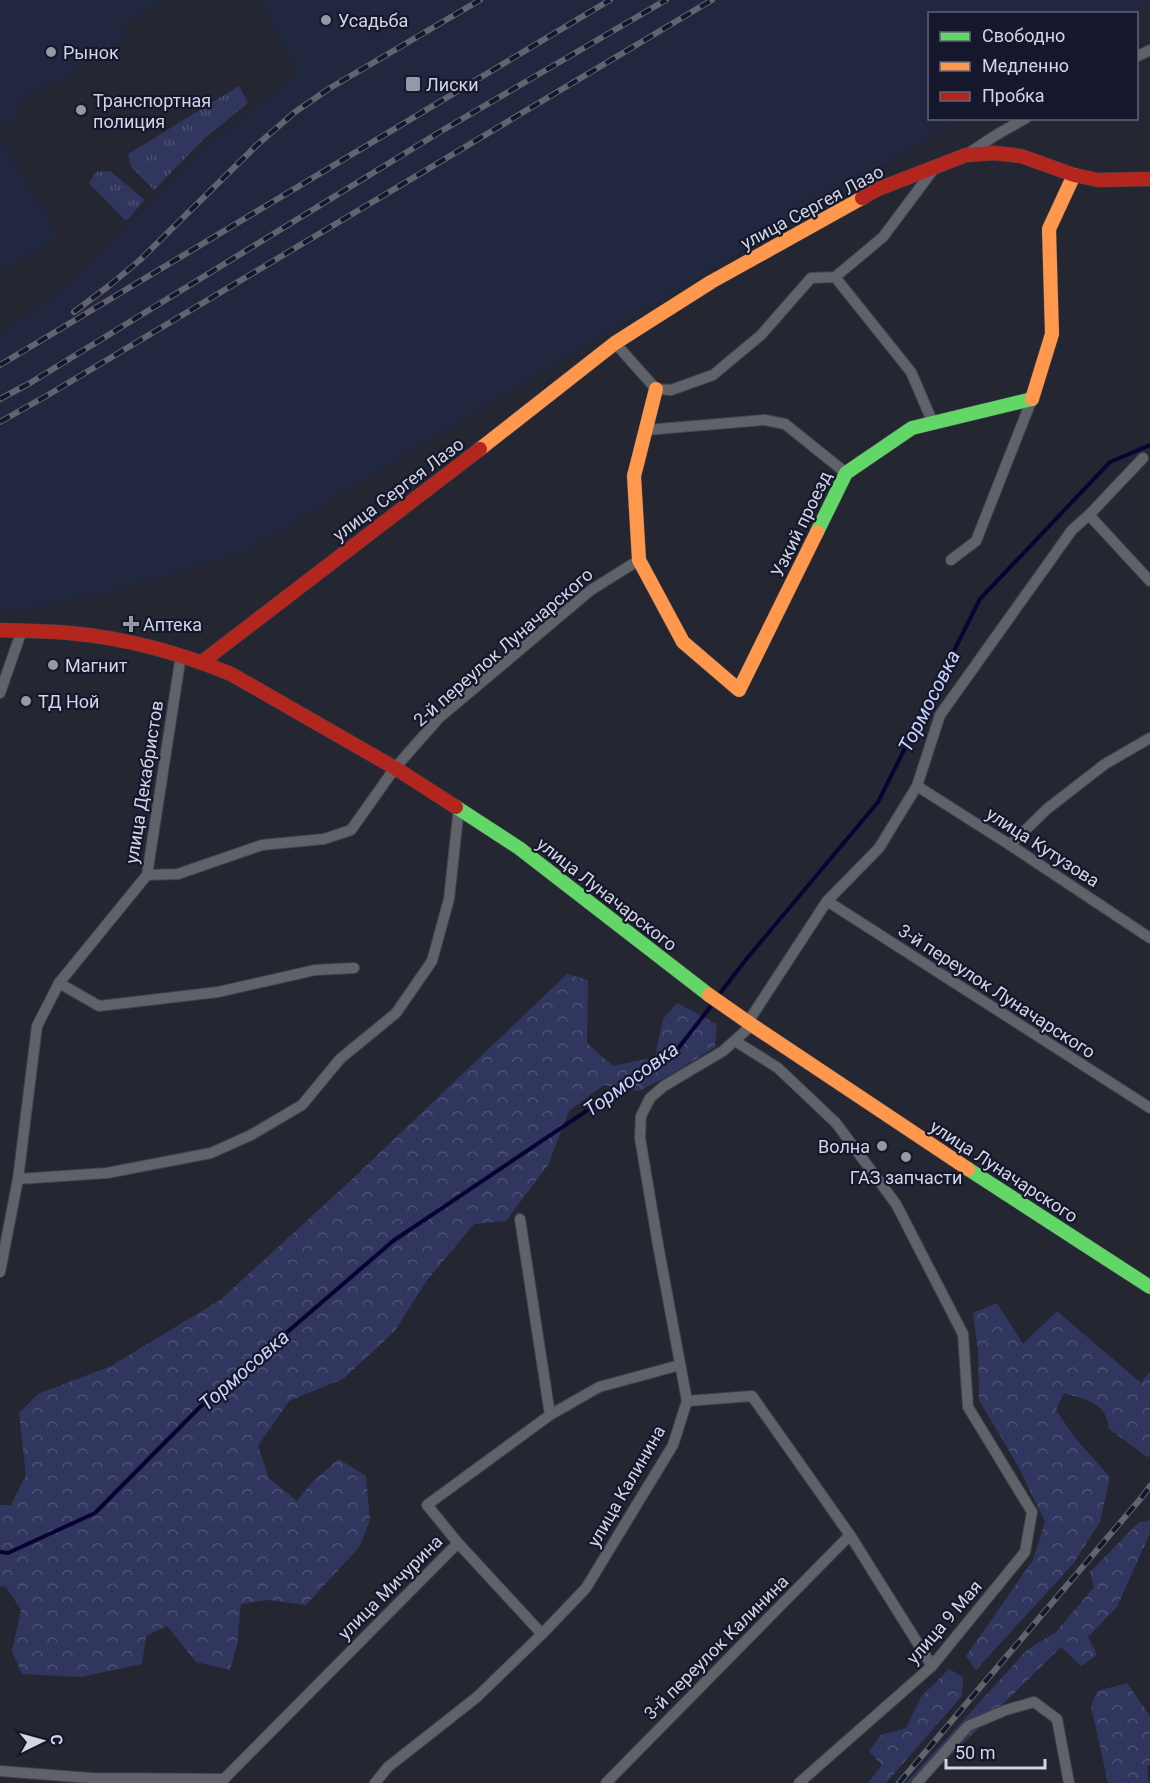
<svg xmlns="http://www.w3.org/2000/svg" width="1150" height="1783" font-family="Roboto,sans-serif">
  <defs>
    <pattern id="grass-tufts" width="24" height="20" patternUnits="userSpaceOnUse" patternTransform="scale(1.5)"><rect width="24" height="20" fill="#30365e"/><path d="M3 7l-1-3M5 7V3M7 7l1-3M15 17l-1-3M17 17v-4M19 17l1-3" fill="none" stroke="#4d5275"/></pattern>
    <pattern id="forest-crowns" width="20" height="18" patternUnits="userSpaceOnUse" patternTransform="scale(1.5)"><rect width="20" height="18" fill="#30365e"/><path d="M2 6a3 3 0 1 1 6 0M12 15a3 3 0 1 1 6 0" fill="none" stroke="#4d5275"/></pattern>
  </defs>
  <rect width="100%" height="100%" fill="#242631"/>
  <g fill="#222740">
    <polygon points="0,0 167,0 123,25 130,36 75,68 77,72 54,86 50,83 15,104 22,115 0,127"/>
    <polygon points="259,0 1150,0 1150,3 1133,13 930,14 930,118 960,119 244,553 111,592 24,610 0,610 0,334 76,278 210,142 298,73"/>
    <polygon points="0,137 59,237 0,273"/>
  </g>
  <g fill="url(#grass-tufts)">
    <polygon points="239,86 248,103 204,139 154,190 131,167 128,154"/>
    <polygon points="110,171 145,200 126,221 89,183 96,172"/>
  </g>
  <g fill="url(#forest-crowns)">
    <polygon points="567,974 588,980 587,1043 613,1066 655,1057 663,1019 677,1003 717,1024 715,1047 672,1074 639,1091 604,1085 569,1111 548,1165 506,1221 474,1224 428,1279 394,1332 343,1379 289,1401 258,1446 269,1478 297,1501 314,1480 339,1459 366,1476 370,1520 360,1546 306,1605 268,1600 241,1604 237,1645 230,1670 196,1662 167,1626 146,1636 142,1664 81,1677 22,1674 12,1651 21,1610 6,1587 0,1586 0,1505 11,1505 26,1475 19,1413 38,1394 111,1366 220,1300 347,1184"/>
    <path d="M 997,1303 L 1023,1344 L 1057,1311 L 1141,1383 L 1150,1371 L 1150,1456 L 1147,1457 L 1109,1429 C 1106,1402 1087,1400 1064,1393 L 1056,1410 L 1075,1438 L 1110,1477 L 1100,1522 L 1073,1564 L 976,1670 L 966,1656 L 1033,1560 L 1045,1522 L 1018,1466 L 979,1400 L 978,1351 L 973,1313 Z"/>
    <polygon points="1150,1520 1150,1533 1117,1607 1088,1637 1097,1655 1081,1666 1061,1647 923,1783 906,1783 1027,1650 1056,1632 1094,1587 1090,1572 1139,1522"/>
    <polygon points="949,1669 963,1677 962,1696 886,1783 868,1783 882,1765 869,1751 881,1735 906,1728 921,1697"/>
    <polygon points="1127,1683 1150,1716 1150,1765 1147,1766 1149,1783 1108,1783 1091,1706 1097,1691"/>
  </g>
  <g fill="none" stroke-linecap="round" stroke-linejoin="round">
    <g stroke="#090333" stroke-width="4">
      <polyline points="718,996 744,962 878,802 980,599 1110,462 1150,445"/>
      <polyline points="0,1552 8,1553 95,1513 199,1408 393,1241 677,1050 714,1002"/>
    </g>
    <defs>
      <g id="street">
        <polyline points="1136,57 1150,50"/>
        <polyline points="969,153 996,135 1026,118"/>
        <polyline points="835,277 911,372 933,423"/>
        <polyline points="615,343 656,389 671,390 713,375 761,335 811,278 835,277 883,237 936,166"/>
        <polyline points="646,430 765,420 785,424 846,473"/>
        <polyline points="1089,515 1150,581"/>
        <polyline points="951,560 976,541 1032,399"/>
        <polyline points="0,693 22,630"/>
        <polyline points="917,786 1010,845 1150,938"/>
        <polyline points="1010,845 1047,809 1105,764 1150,738"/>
        <polyline points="147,875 178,874 262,845 324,839 351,830 395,768 439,718 591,590 639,560"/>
        <polyline points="827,901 1150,1108"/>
        <polyline points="59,983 99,1006 218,992 315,970 354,968"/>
        <polyline points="748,1022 827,901 879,848 917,786 940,715 1072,530 1089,515 1143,458"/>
        <polyline points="735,1041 778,1068 836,1123 896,1204 963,1334 968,1407 1032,1512 1025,1552 932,1666 799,1783"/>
        <polyline points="18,1179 107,1173 211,1153 251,1135 302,1105 340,1059 396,1013 432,961 449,899 459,807"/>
        <polyline points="0,1272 18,1179 37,1026 59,983 147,875 181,655"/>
        <polyline points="687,1401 752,1396 850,1535"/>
        <polyline points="550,1415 599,1387 680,1365"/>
        <polyline points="458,1543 542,1634"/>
        <polyline points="0,1771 90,1778 224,1779 458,1543 427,1505 550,1415 520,1219"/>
        <polyline points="375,1783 388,1767 477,1697 542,1634 586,1588 673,1445 687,1401 658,1245 640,1138 641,1116 650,1098 664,1086 723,1051 752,1025"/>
        <polyline points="606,1783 850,1535 932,1666"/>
        <polyline points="917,1783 968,1726 1006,1710 1034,1702 1057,1719 1069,1783"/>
      </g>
      <g id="fast">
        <polyline points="817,532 846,473 912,428 1032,399"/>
        <polyline points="456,807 519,848 709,995"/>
        <polyline points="968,1169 1150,1287"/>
      </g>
      <g id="slow">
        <polyline points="656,389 634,476 639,560 683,642 739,690 817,532"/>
        <polyline points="1032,399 1052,334 1049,229 1074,175"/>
        <polyline points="480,449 615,343 711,282 862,198"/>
        <polyline points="709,995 752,1025 968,1169"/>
      </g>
      <g id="jam">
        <polyline points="862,198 878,189 966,155 994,153 1021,156 1074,175 1098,180 1150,179"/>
        <path d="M 0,630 C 23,631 47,631 70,633 C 125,638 180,653 231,674 L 395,768 L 456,807"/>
        <polyline points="202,662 480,449"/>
      </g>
    </defs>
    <use href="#street" stroke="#41434c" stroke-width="12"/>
    <use href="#fast" stroke="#41434c" stroke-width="15"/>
    <use href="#slow" stroke="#41434c" stroke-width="15"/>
    <use href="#jam" stroke="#41434c" stroke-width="15"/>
    <use href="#street" stroke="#60626a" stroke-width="10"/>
    <use href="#fast" stroke="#63d668" stroke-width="14"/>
    <use href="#slow" stroke="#ff974d" stroke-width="14"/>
    <use href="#jam" stroke="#b3261e" stroke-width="14"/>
    <defs>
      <g id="rail">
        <polyline points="74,312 110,285 140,260 257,145 295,112 330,88 480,0"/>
        <polyline points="0,365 610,0"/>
        <polyline points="0,399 30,383 443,130 666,0"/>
        <polyline points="0,422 48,395 712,0"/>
        <polyline points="899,1783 1142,1497 1150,1486"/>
      </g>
    </defs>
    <use href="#rail" stroke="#62646d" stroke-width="6"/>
    <use href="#rail" stroke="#15182c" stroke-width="4" stroke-dasharray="11" stroke-linecap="butt"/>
  </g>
  <g fill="#9598a5" stroke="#15182c" stroke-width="2">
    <circle cx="326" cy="20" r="6"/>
    <circle cx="51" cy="52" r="6"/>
    <rect x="405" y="76" width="16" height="16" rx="3"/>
    <circle cx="81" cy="110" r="6"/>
    <path d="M128 615h6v6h6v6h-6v6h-6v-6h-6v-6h6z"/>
    <circle cx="53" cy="665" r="6"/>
    <circle cx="26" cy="701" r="6"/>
    <circle cx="882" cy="1146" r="6"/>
    <circle cx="906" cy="1157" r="6"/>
  </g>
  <g text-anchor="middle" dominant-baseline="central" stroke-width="4.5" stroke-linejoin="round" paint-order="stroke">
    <g font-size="18" fill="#d2d5e3" stroke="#15182c" text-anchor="start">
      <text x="338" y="20">Усадьба</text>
      <text x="63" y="52">Рынок</text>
      <text x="426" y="84">Лиски</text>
      <text x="93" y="100">Транспортная<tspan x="93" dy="21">полиция</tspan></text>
      <text x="143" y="624">Аптека</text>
      <text x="65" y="665">Магнит</text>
      <text x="38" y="701">ТД Ной</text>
      <text x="870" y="1146" text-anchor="end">Волна</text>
      <text x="906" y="1177" text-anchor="middle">ГАЗ запчасти</text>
    </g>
    <g font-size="18" fill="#d2d5e3" stroke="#15182c">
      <text transform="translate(812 207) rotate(-28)">улица Сергея Лазо</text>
      <text transform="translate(398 489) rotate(-37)">улица Сергея Лазо</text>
      <text transform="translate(801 524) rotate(-64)">Узкий проезд</text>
      <text transform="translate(503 647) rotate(-41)">2-й переулок Луначарского</text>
      <text transform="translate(144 782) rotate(-81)">улица Декабристов</text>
      <text transform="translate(1043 847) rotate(33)">улица Кутузова</text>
      <text transform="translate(607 894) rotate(38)">улица Луначарского</text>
      <text transform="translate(997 991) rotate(33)">3-й переулок Луначарского</text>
      <text transform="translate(1004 1171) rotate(33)">улица Луначарского</text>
      <text transform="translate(626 1486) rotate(-60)">улица Калинина</text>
      <text transform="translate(390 1587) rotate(-45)">улица Мичурина</text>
      <text transform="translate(944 1622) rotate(-49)">улица 9 Мая</text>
      <text transform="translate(716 1647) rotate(-45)">3-й переулок Калинина</text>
    </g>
    <g font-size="20" font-style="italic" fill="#cbd4f9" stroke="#15182c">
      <text transform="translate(929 701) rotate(-63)">Тормосовка</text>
      <text transform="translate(631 1079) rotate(-36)">Тормосовка</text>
      <text transform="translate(244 1370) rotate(-41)">Тормосовка</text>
    </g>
  </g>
  <rect x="928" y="12" width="210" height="108" fill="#15182c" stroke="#616475" stroke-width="1.5"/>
  <rect x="940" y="32" width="30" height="9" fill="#63d668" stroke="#616475" stroke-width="1.5"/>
  <text x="982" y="42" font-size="18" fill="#d2d5e3">Свободно</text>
  <rect x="940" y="62" width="30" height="9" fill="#ff974d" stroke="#616475" stroke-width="1.5"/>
  <text x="982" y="72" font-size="18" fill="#d2d5e3">Медленно</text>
  <rect x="940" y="92" width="30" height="9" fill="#b3261e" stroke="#616475" stroke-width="1.5"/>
  <text x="982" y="102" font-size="18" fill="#d2d5e3">Пробка</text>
  <g transform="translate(42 1741) rotate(85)" stroke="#15182c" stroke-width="4.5" paint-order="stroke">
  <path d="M0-4.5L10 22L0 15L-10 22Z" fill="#d2d5e3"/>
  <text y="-9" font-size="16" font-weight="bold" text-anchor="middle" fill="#d2d5e3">С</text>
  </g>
  <path d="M946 1759v9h99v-9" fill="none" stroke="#d2d5e3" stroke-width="3"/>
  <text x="955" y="1759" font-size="18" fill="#d2d5e3" stroke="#15182c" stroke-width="4.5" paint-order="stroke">50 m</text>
</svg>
